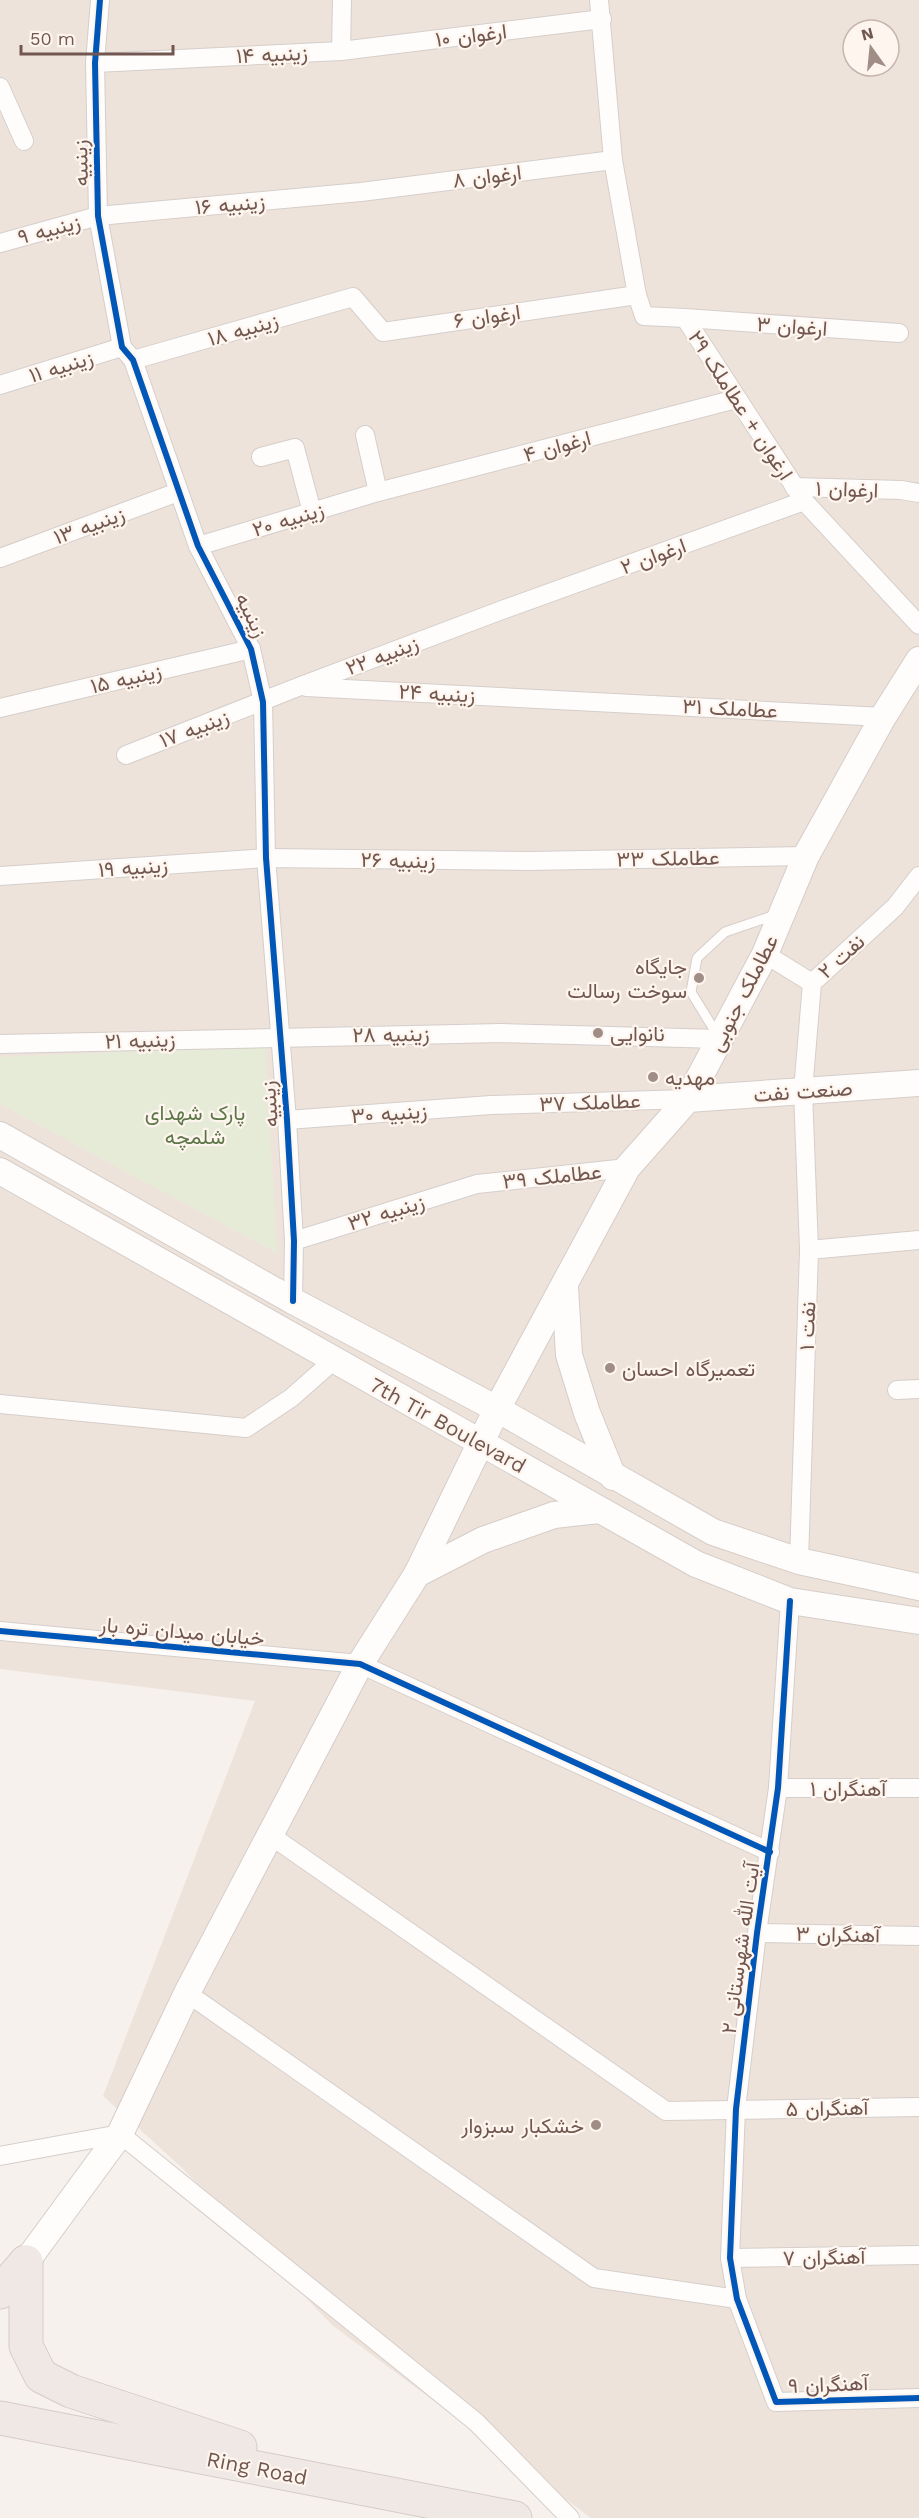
<svg xmlns="http://www.w3.org/2000/svg" width="919" height="2518" font-family="'Work Sans',Vazirmatn,sans-serif">
  <rect width="100%" height="100%" fill="#f6f1ec"/>
  <path fill="#eee3db" fill-rule="evenodd" d="M 0,0 L 919,0 L 919,2518 L 591,2518 L 332,2325 L 180,2166 L 103,2096 L 255,1701 L 0,1669 ZM 853,30 L 889,30 L 889,66 L 853,66 Z"/>
  <polygon fill="#e6ebd8" points="265,1046 277,1253 0,1104 0,1057"/>
  <g fill="none" stroke-linecap="round" stroke-linejoin="round">
    <defs>
      <polyline id="lane" points="718,1036 691,992 697,958 725,932 778,914"/>
      <g id="street">
        <polyline points="100,0 95,63 98,216 122,347 133,360 198,546 251,649 263,702 266,858 287,1120 294,1241 293,1301"/>
        <polyline points="599,0 613,160 637,295 644,316 685,318 804,501 919,625"/>
        <polyline points="341,51 342,0"/>
        <polyline points="95,63 341,51 602,19"/>
        <polyline points="0,87 24,141"/>
        <polyline points="0,243 98,216 361,192 613,160"/>
        <polyline points="685,318 899,333"/>
        <polyline points="133,360 353,297 383,332 637,295"/>
        <polyline points="0,385 122,347"/>
        <polyline points="365,435 378,492"/>
        <polyline points="261,457 295,448 312,512"/>
        <polyline points="794,487 901,490 919,493"/>
        <polyline points="198,546 378,492 736,399"/>
        <polyline points="0,558 178,492"/>
        <polyline points="306,687 883,717"/>
        <polyline points="0,708 251,649"/>
        <polyline points="126,755 298,687 502,610 804,501"/>
        <polyline points="0,876 266,858 529,861 806,856"/>
        <polyline points="765,954 812,983"/>
        <polyline points="0,1044 501,1033 720,1039"/>
        <polyline points="287,1120 491,1105 688,1099"/>
        <polyline points="294,1241 477,1184 627,1168"/>
        <polyline points="809,1250 919,1240"/>
        <polyline points="897,1390 919,1389"/>
        <polyline points="0,1404 246,1428 291,1398 333,1361"/>
        <polyline points="799,1561 809,1250 803,1091 812,983 895,907 919,876"/>
        <polyline points="790,1601 778,1788 757,1933 736,2109 730,2258 737,2299 776,2402 919,2398"/>
        <polyline points="0,1631 360,1664 770,1852"/>
        <polyline points="778,1788 919,1788"/>
        <polyline points="270,1835 666,2111 919,2107"/>
        <polyline points="757,1933 919,1936"/>
        <polyline points="187,1993 594,2278 737,2299"/>
        <polyline points="0,2156 120,2134 476,2422 570,2518"/>
        <polyline points="730,2258 919,2255"/>
      </g>
      <g id="secondary">
        <polyline points="688,1099 919,1083"/>
        <polyline points="0,1135 293,1301 497,1409 713,1532 799,1561 919,1587"/>
        <polyline points="0,1171 696,1564 790,1601 919,1621"/>
        <polyline points="565,1287 569,1355 587,1413 613,1477"/>
        <polyline points="417,1574 483,1540 554,1515 599,1510"/>
        <polyline points="26,2262 120,2134 187,1993 360,1664 417,1574 497,1409 627,1168 688,1099 765,954 806,856 883,717 919,660"/>
      </g>
      <g id="highway">
        <polyline points="26,2262 26,2346 41,2376 71,2391 240,2447"/>
        <polyline points="0,2292 26,2262"/>
        <polyline points="0,2418 515,2518"/>
      </g>
    </defs>
    <use href="#lane" stroke="#d5ceca" stroke-width="11"/>
    <use href="#street" stroke="#d5ceca" stroke-width="20"/>
    <use href="#secondary" stroke="#d5cdc8" stroke-width="28"/>
    <use href="#highway" stroke="#d4ccc7" stroke-width="35"/>
    <use href="#lane" stroke="#fefdfc" stroke-width="9"/>
    <use href="#street" stroke="#fefdfc" stroke-width="18"/>
    <use href="#secondary" stroke="#fefdfc" stroke-width="26"/>
    <use href="#highway" stroke="#f0e8e5" stroke-width="33"/>
    <defs>
      <g id="cycleway">
        <polyline points="100,0 95,63 98,216 122,347 133,360 198,546 251,649 263,702 266,858 287,1120 294,1241 293,1301"/>
        <polyline points="790,1601 778,1788 757,1933 736,2109 730,2258 737,2299 776,2402 919,2398"/>
        <polyline points="0,1631 360,1664 770,1852"/>
      </g>
    </defs>
    <use href="#cycleway" stroke="#fdf5ee" stroke-width="10"/>
    <use href="#cycleway" stroke="#0057b8" stroke-width="6"/>
  </g>
  <g fill="#a08d86" stroke="#fdf5ee" stroke-width="2">
    <circle cx="699" cy="978" r="6"/>
    <circle cx="598" cy="1033" r="6"/>
    <circle cx="653" cy="1077" r="6"/>
    <circle cx="610" cy="1368" r="6"/>
    <circle cx="596" cy="2125" r="6"/>
  </g>
  <g text-anchor="middle" dominant-baseline="central" stroke-width="4.5" stroke-linejoin="round" paint-order="stroke">
    <g font-size="21" fill="#71574f" stroke="#fdf5ee">
      <text transform="translate(471 35) rotate(-7)">ارغوان ۱۰</text>
      <text transform="translate(272 54) rotate(-3)">زینبیه ۱۴</text>
      <text transform="translate(80 163) rotate(-91)">زینبیه</text>
      <text transform="translate(487 176) rotate(-7)">ارغوان ۸</text>
      <text transform="translate(230 204) rotate(-5)">زینبیه ۱۶</text>
      <text transform="translate(49 229) rotate(-15)">زینبیه ۹</text>
      <text transform="translate(487 316) rotate(-8)">ارغوان ۶</text>
      <text transform="translate(792 326) rotate(4)">ارغوان ۳</text>
      <text transform="translate(243 329) rotate(-16)">زینبیه ۱۸</text>
      <text transform="translate(61 366) rotate(-17)">زینبیه ۱۱</text>
      <text transform="translate(741 405) rotate(57)">ارغوان + عطاملک ۲۹</text>
      <text transform="translate(557 446) rotate(-15)">ارغوان ۴</text>
      <text transform="translate(847 489) rotate(2)">ارغوان ۱</text>
      <text transform="translate(288 519) rotate(-17)">زینبیه ۲۰</text>
      <text transform="translate(89 525) rotate(-20)">زینبیه ۱۳</text>
      <text transform="translate(653 556) rotate(-20)">ارغوان ۲</text>
      <text transform="translate(252 615) rotate(64)">زینبیه</text>
      <text transform="translate(382 655) rotate(-21)">زینبیه ۲۲</text>
      <text transform="translate(126 678) rotate(-13)">زینبیه ۱۵</text>
      <text transform="translate(437 693) rotate(3)">زینبیه ۲۴</text>
      <text transform="translate(730 708) rotate(3)">عطاملک ۳۱</text>
      <text transform="translate(194 728) rotate(-21)">زینبیه ۱۷</text>
      <text transform="translate(668 858) rotate(-1)">عطاملک ۳۳</text>
      <text transform="translate(398 860) rotate(1)">زینبیه ۲۶</text>
      <text transform="translate(133 867) rotate(-4)">زینبیه ۱۹</text>
      <text transform="translate(841 956) rotate(-42)">نفت ۲</text>
      <text transform="translate(743 993) rotate(-63)">عطاملک جنوبی</text>
      <text transform="translate(391 1034) rotate(-1)">زینبیه ۲۸</text>
      <text transform="translate(140 1040) rotate(-2)">زینبیه ۲۱</text>
      <text transform="translate(803 1091) rotate(-4)">صنعت نفت</text>
      <text transform="translate(590 1102) rotate(-2)">عطاملک ۳۷</text>
      <text transform="translate(269 1104) rotate(-94)">زینبیه</text>
      <text transform="translate(389 1113) rotate(-4)">زینبیه ۳۰</text>
      <text transform="translate(552 1176) rotate(-6)">عطاملک ۳۹</text>
      <text transform="translate(386 1212) rotate(-17)">زینبیه ۳۲</text>
      <text transform="translate(807 1326) rotate(-88)">نفت ۱</text>
      <text transform="translate(448 1425) rotate(29)">7th Tir Boulevard</text>
      <text transform="translate(182 1631) rotate(5)">خیابان میدان تره بار</text>
      <text x="848" y="1788">آهنگران ۱</text>
      <text transform="translate(838 1934) rotate(1)">آهنگران ۳</text>
      <text transform="translate(740 1948) rotate(-82)">آیت الله شهرستانی ۲</text>
      <text transform="translate(827 2108) rotate(-1)">آهنگران ۵</text>
      <text transform="translate(824 2257) rotate(-1)">آهنگران ۷</text>
      <text transform="translate(828 2384) rotate(-2)">آهنگران ۹</text>
      <text transform="translate(257 2468) rotate(11)">Ring Road</text>
    </g>
    <g font-size="21" fill="#71574f" stroke="#fdf5ee" text-anchor="start">
      <text x="687" y="966" text-anchor="end">جایگاه<tspan x="687" dy="24">سوخت رسالت</tspan></text>
      <text x="610" y="1033">نانوایی</text>
      <text x="665" y="1077">مهدیه</text>
      <text x="622" y="1368">تعمیرگاه احسان</text>
      <text x="584" y="2125" text-anchor="end">خشکبار سبزوار</text>
    </g>
    <g font-size="21" fill="#5c7648" stroke="#fdf5ee">
      <text x="195" y="1112">پارک شهدای<tspan x="195" dy="24">شلمچه</tspan></text>
    </g>
  </g>
  <g transform="translate(871 48) rotate(345)"><circle r="28" fill="#fdf5ee" stroke="#c5b6ae" stroke-width="1.5"/>
  <path d="M0-4.5L10 22L0 15L-10 22Z" fill="#a08d86"/>
  <text y="-9" font-size="16" font-weight="bold" text-anchor="middle" fill="#71574f">N</text>
  </g>
  <path d="M21 45v9h152v-9" fill="none" stroke="#71574f" stroke-width="3"/>
  <text x="30" y="45" font-size="18" fill="#71574f" stroke="#fdf5ee" stroke-width="4.5" paint-order="stroke">50 m</text>
</svg>
